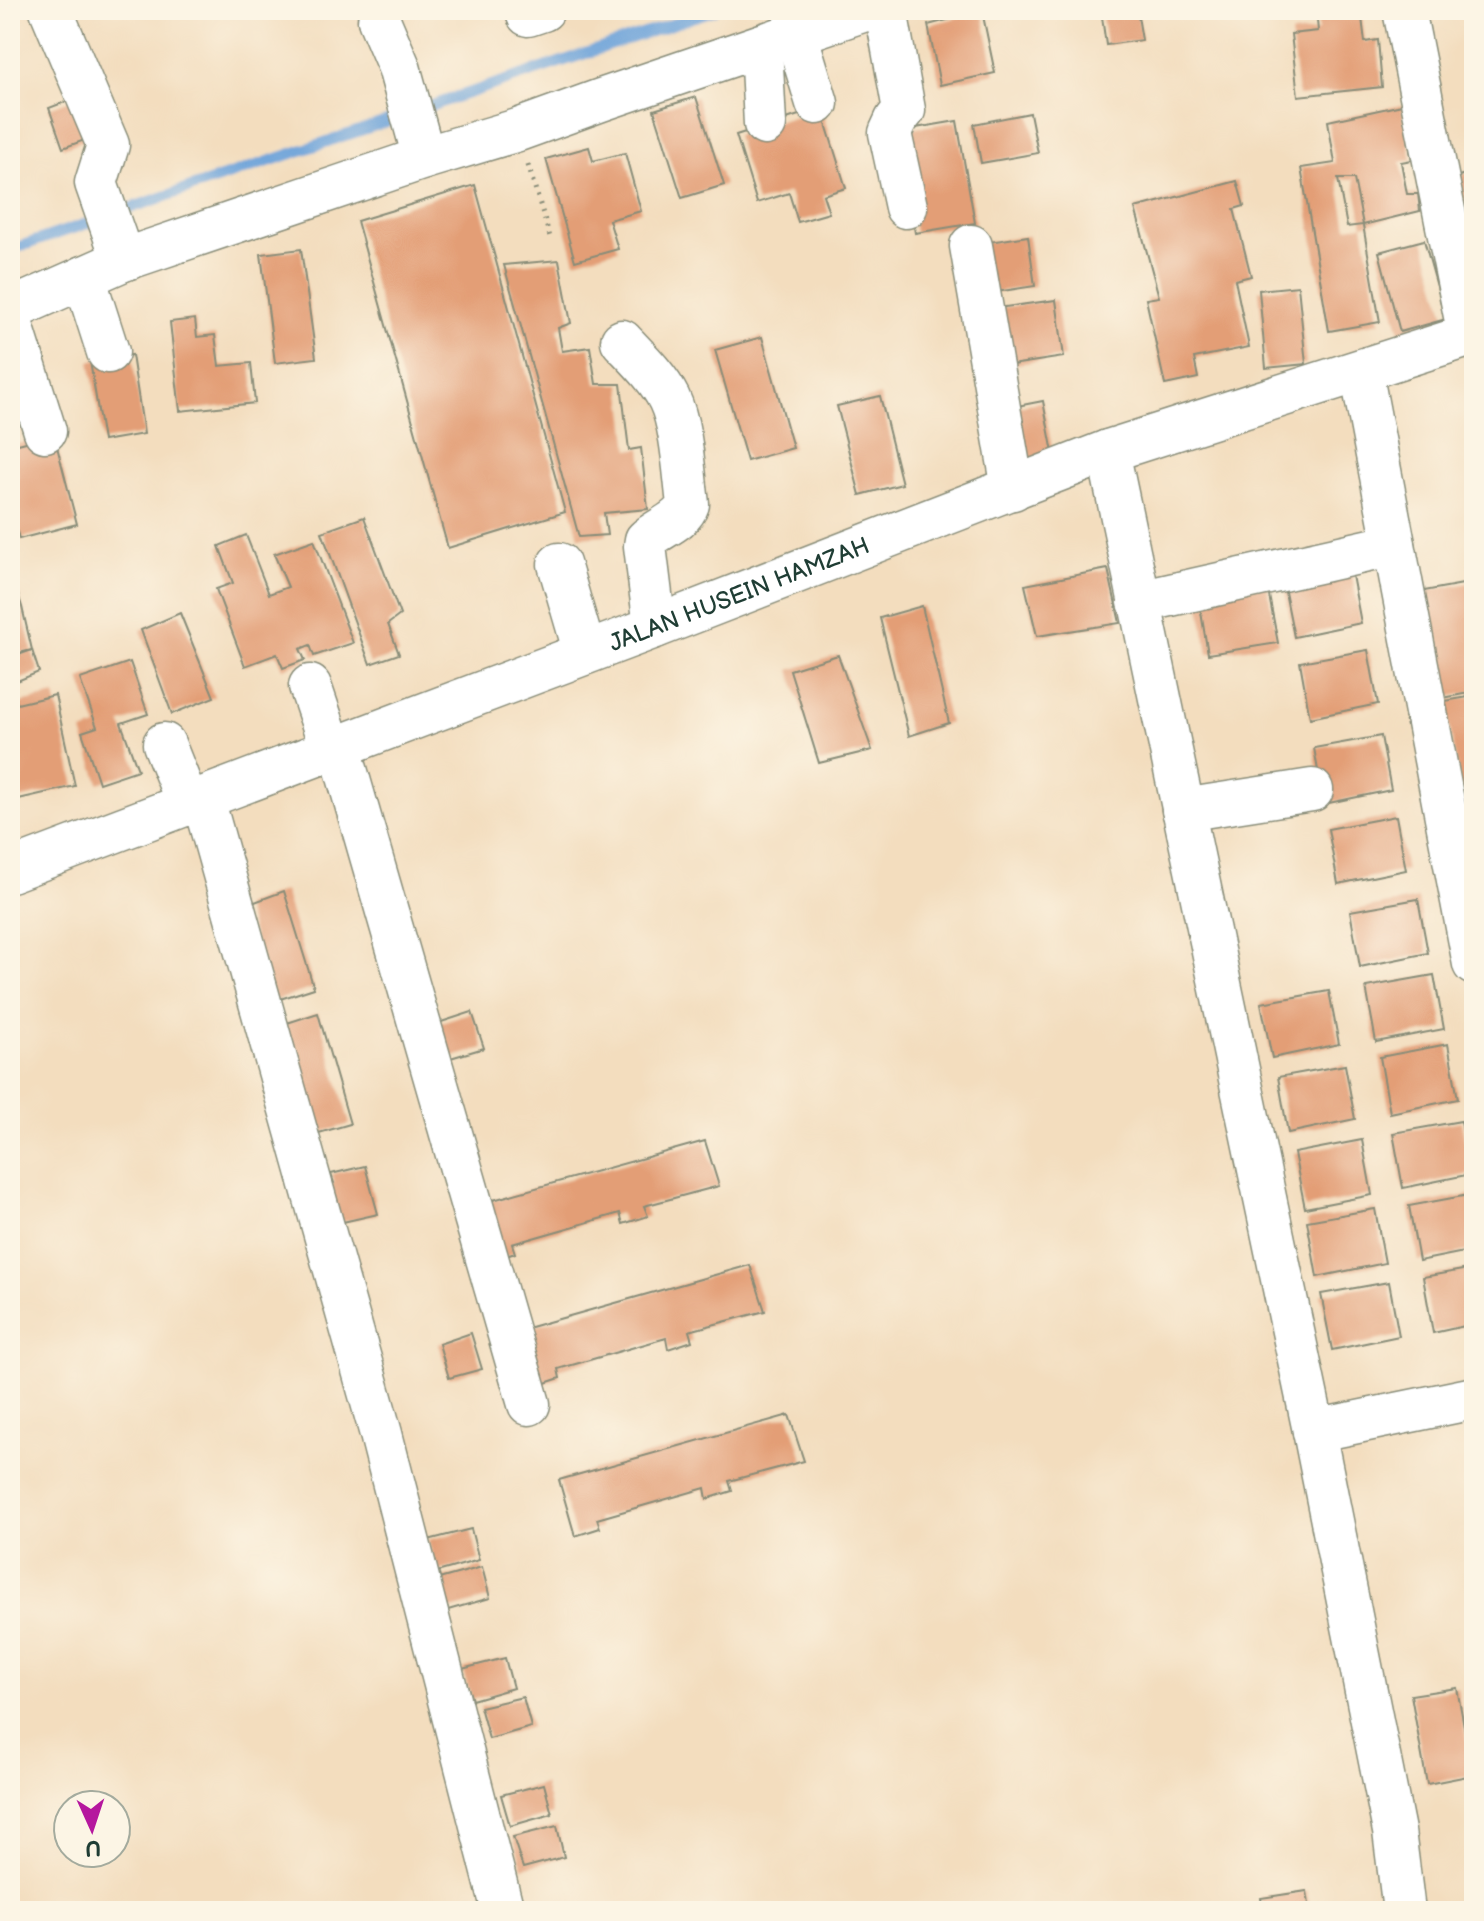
<svg xmlns="http://www.w3.org/2000/svg" width="1484" height="1921" font-family="'Balsamiq Sans',sans-serif">
  <rect width="100%" height="100%" fill="#fcf5e5"/>
  <filter id="ink" filterUnits="userSpaceOnUse"><feTurbulence type="fractalNoise" baseFrequency=".0125" numOctaves="2"/><feDisplacementMap in="SourceGraphic" scale="16" xChannelSelector="R" yChannelSelector="G"/><feConvolveMatrix kernelMatrix="1 2 1 2 8 2 1 2 1" color-interpolation-filters="sRGB"/></filter>
  <filter id="wash" filterUnits="userSpaceOnUse"><feTurbulence type="fractalNoise" baseFrequency=".006" numOctaves="4" result="noise"/><feDisplacementMap in="SourceGraphic" scale="32" xChannelSelector="R" yChannelSelector="G"/><feGaussianBlur stdDeviation="1.8" result="paint"/><feColorMatrix in="noise" values="0 0 0 0 0 0 0 0 0 0 0 0 0 0 0 0 0 1.4 0 .05"/><feComposite in="paint" operator="in"/></filter>
  <g filter="url(#wash)">
    <rect width="100%" height="100%" fill="#f3ddbe"/>
    <g fill="none" stroke-linecap="round" stroke-linejoin="round">
      <g stroke="#6ba1d9" stroke-width="11">
        <polyline points="419,110 714,10"/>
        <polyline points="116,213 403,116"/>
        <polyline points="10,250 100,219"/>
      </g>
    </g>
    <g id="blocks">
      <g fill="#e39e76" fill-rule="evenodd">
        <polygon points="1101,10 1137,10 1142,40 1106,45"/>
        <polygon points="1316,10 1361,10 1365,42 1378,40 1382,87 1298,96 1291,34 1318,31"/>
        <polygon points="982,11 995,73 940,85 928,25"/>
        <polygon points="78,97 93,137 63,148 49,108"/>
        <polygon points="696,97 724,185 682,198 654,110"/>
        <path d="M 1402,105 L 1412,160 L 1401,162 L 1407,194 L 1418,194 L 1420,211 L 1363,225 L 1380,322 L 1329,331 L 1301,168 L 1335,163 L 1328,121 ZM 1338,179 L 1354,179 L 1363,225 L 1347,227 Z"/>
        <polygon points="821,108 846,188 823,195 829,213 798,222 789,193 757,203 736,135"/>
        <polygon points="1030,113 1038,153 981,163 974,124"/>
        <polygon points="957,121 975,223 915,233 898,131"/>
        <polygon points="589,147 593,161 625,153 641,211 609,220 618,249 575,261 546,159"/>
        <polygon points="1474,171 1474,236 1473,236 1456,177"/>
        <polygon points="1237,181 1244,206 1234,209 1251,276 1235,280 1249,347 1194,358 1198,378 1165,385 1146,299 1159,297 1135,208"/>
        <polygon points="475,185 565,512 448,548 357,221"/>
        <polygon points="1028,236 1035,286 989,293 982,243"/>
        <polygon points="1424,240 1446,319 1400,332 1379,252"/>
        <polygon points="301,249 316,358 275,363 261,254"/>
        <polygon points="559,260 571,323 558,328 562,351 590,347 596,384 621,384 629,450 641,448 648,509 604,513 607,535 579,537 504,265"/>
        <polygon points="1298,286 1306,364 1266,368 1259,290"/>
        <polygon points="1056,300 1064,357 998,367 990,309"/>
        <polygon points="195,319 197,337 215,335 219,366 251,363 255,403 180,411 170,322"/>
        <polygon points="762,337 793,448 747,461 715,350"/>
        <polygon points="132,355 144,434 103,441 90,361"/>
        <polygon points="880,396 902,484 860,495 837,406"/>
        <polygon points="1043,401 1054,458 1013,466 1002,409"/>
        <polygon points="54,435 77,524 19,539 10,505 10,478 18,476 10,446"/>
        <polygon points="364,517 400,615 388,624 399,654 370,664 322,532"/>
        <polygon points="246,535 269,594 288,587 274,554 314,540 353,643 314,656 310,645 300,649 305,660 283,668 277,654 245,666 216,589 233,583 219,546"/>
        <polygon points="1108,569 1120,623 1037,636 1025,585"/>
        <polygon points="1351,570 1361,623 1294,637 1283,582"/>
        <polygon points="11,571 22,607 32,650 10,655"/>
        <polygon points="1474,582 1474,692 1443,698 1424,591"/>
        <polygon points="1267,585 1278,643 1208,654 1198,594"/>
        <polygon points="922,606 949,723 909,736 880,618"/>
        <polygon points="180,613 214,697 172,714 141,630"/>
        <polygon points="32,650 39,672 10,684 10,658"/>
        <polygon points="1368,650 1378,704 1310,718 1300,662"/>
        <polygon points="838,655 872,750 819,763 790,670"/>
        <polygon points="130,662 148,714 121,723 138,770 99,783 82,732 97,727 80,679"/>
        <polygon points="14,690 17,704 55,695 75,786 10,801 10,691"/>
        <polygon points="1474,696 1474,806 1464,808 1445,701"/>
        <polygon points="1381,736 1391,790 1324,804 1314,748"/>
        <polygon points="1396,816 1406,870 1338,884 1328,829"/>
        <polygon points="284,891 314,988 274,1001 244,906"/>
        <polygon points="1418,899 1428,953 1360,967 1350,911"/>
        <polygon points="1434,975 1444,1029 1376,1042 1366,987"/>
        <polygon points="1329,991 1339,1044 1272,1058 1261,1003"/>
        <polygon points="472,1012 484,1048 437,1062 426,1027"/>
        <polygon points="318,1013 350,1124 305,1137 284,1024"/>
        <polygon points="1448,1044 1458,1099 1390,1113 1380,1057"/>
        <polygon points="1345,1065 1355,1119 1288,1133 1278,1077"/>
        <polygon points="1461,1121 1471,1174 1403,1188 1393,1133"/>
        <polygon points="1362,1140 1372,1195 1305,1208 1294,1153"/>
        <polygon points="705,1141 719,1186 644,1206 648,1216 623,1224 620,1213 512,1244 515,1253 491,1261 475,1205"/>
        <polygon points="365,1166 378,1214 334,1224 323,1187 334,1183 331,1174"/>
        <polygon points="1474,1194 1474,1250 1419,1261 1409,1206"/>
        <polygon points="1375,1209 1385,1263 1317,1277 1307,1221"/>
        <polygon points="750,1265 765,1311 689,1331 692,1341 668,1349 666,1338 558,1369 560,1378 536,1386 520,1330"/>
        <polygon points="1474,1268 1474,1324 1433,1333 1423,1277"/>
        <polygon points="1389,1282 1399,1336 1332,1350 1321,1294"/>
        <polygon points="471,1333 482,1369 449,1378 439,1344"/>
        <polygon points="789,1415 804,1461 729,1481 732,1491 707,1499 705,1488 597,1519 600,1528 575,1536 559,1480"/>
        <polygon points="471,1529 479,1560 437,1572 428,1540"/>
        <polygon points="482,1567 490,1598 448,1610 439,1579"/>
        <polygon points="505,1658 513,1688 472,1700 462,1669"/>
        <polygon points="1457,1688 1473,1775 1427,1784 1411,1695"/>
        <polygon points="523,1697 531,1727 489,1739 480,1707"/>
        <polygon points="544,1784 552,1814 510,1826 501,1795"/>
        <polygon points="557,1826 564,1857 523,1868 513,1837"/>
        <polygon points="1307,1891 1310,1911 1263,1911 1261,1898"/>
      </g>
    </g>
  </g>
  <g filter="url(#ink)">
    <use href="#blocks" fill-opacity="0" stroke="#898d79" stroke-width="2"/>
    <g fill="none" stroke-linecap="round" stroke-linejoin="round">
      <defs>
        <g id="minor">
          <polyline points="51,10 108,145 96,183 123,260"/>
          <polyline points="886,10 904,110 896,120 890,133 906,207"/>
          <polyline points="1404,10 1469,336"/>
          <polyline points="528,15 543,10"/>
          <polyline points="379,20 399,67 424,158"/>
          <polyline points="796,34 817,103"/>
          <polyline points="761,46 765,124"/>
          <polyline points="971,246 1013,489"/>
          <polyline points="84,277 108,352"/>
          <polyline points="10,310 123,260 424,158 518,130 601,100 865,10"/>
          <polyline points="10,319 45,431"/>
          <path d="M 622,341 C 639,359 658,377 669,399 C 682,426 684,474 688,504 C 682,522 658,528 646,540 L 645,546 L 655,627"/>
          <polyline points="1361,371 1474,964"/>
          <polyline points="1108,451 1314,1431 1394,1831 1404,1911"/>
          <polyline points="559,564 585,653"/>
          <polyline points="1139,602 1394,545"/>
          <polyline points="310,686 331,748"/>
          <polyline points="164,744 188,804"/>
          <polyline points="339,745 529,1404"/>
          <polyline points="203,799 381,1434 503,1911"/>
          <polyline points="1183,810 1312,790"/>
          <path id="s1" d="M 10,871 L 655,627 L 1108,451 L 1474,334"/>
          <polyline points="1314,1431 1474,1398"/>
        </g>
      </defs>
      <use href="#minor" stroke="#898d79" stroke-width="45"/>
      <polyline stroke="#898d79" stroke-width="5" stroke-dasharray="2 6" stroke-linecap="butt" points="528,165 550,237"/>
      <use href="#minor" stroke="#fff" stroke-width="42"/>
    </g>
  </g>
  <g text-anchor="middle" dominant-baseline="central" stroke-width="8" stroke-linejoin="round" paint-order="stroke">
    <g font-size="24" fill="#1f3d34" stroke="#fcf5e5">
      <text stroke="none"><textPath href="#s1" startOffset="780">JALAN HUSEIN HAMZAH</textPath></text>
    </g>
  </g>
  <rect width="1484" height="1921" fill="none" stroke="#fcf5e5" stroke-width="40"/>
  <g transform="translate(92 1829) rotate(177)"><circle r="38" fill="#fcf5e5" stroke="#a4ab9e" stroke-width="2"/>
  <path d="M0-6L14 30L0 20L-14 30Z" fill="#b5179e"/>
  <text y="-12" font-size="22" font-weight="bold" text-anchor="middle" fill="#1f3d34">U</text>
  </g>
</svg>
